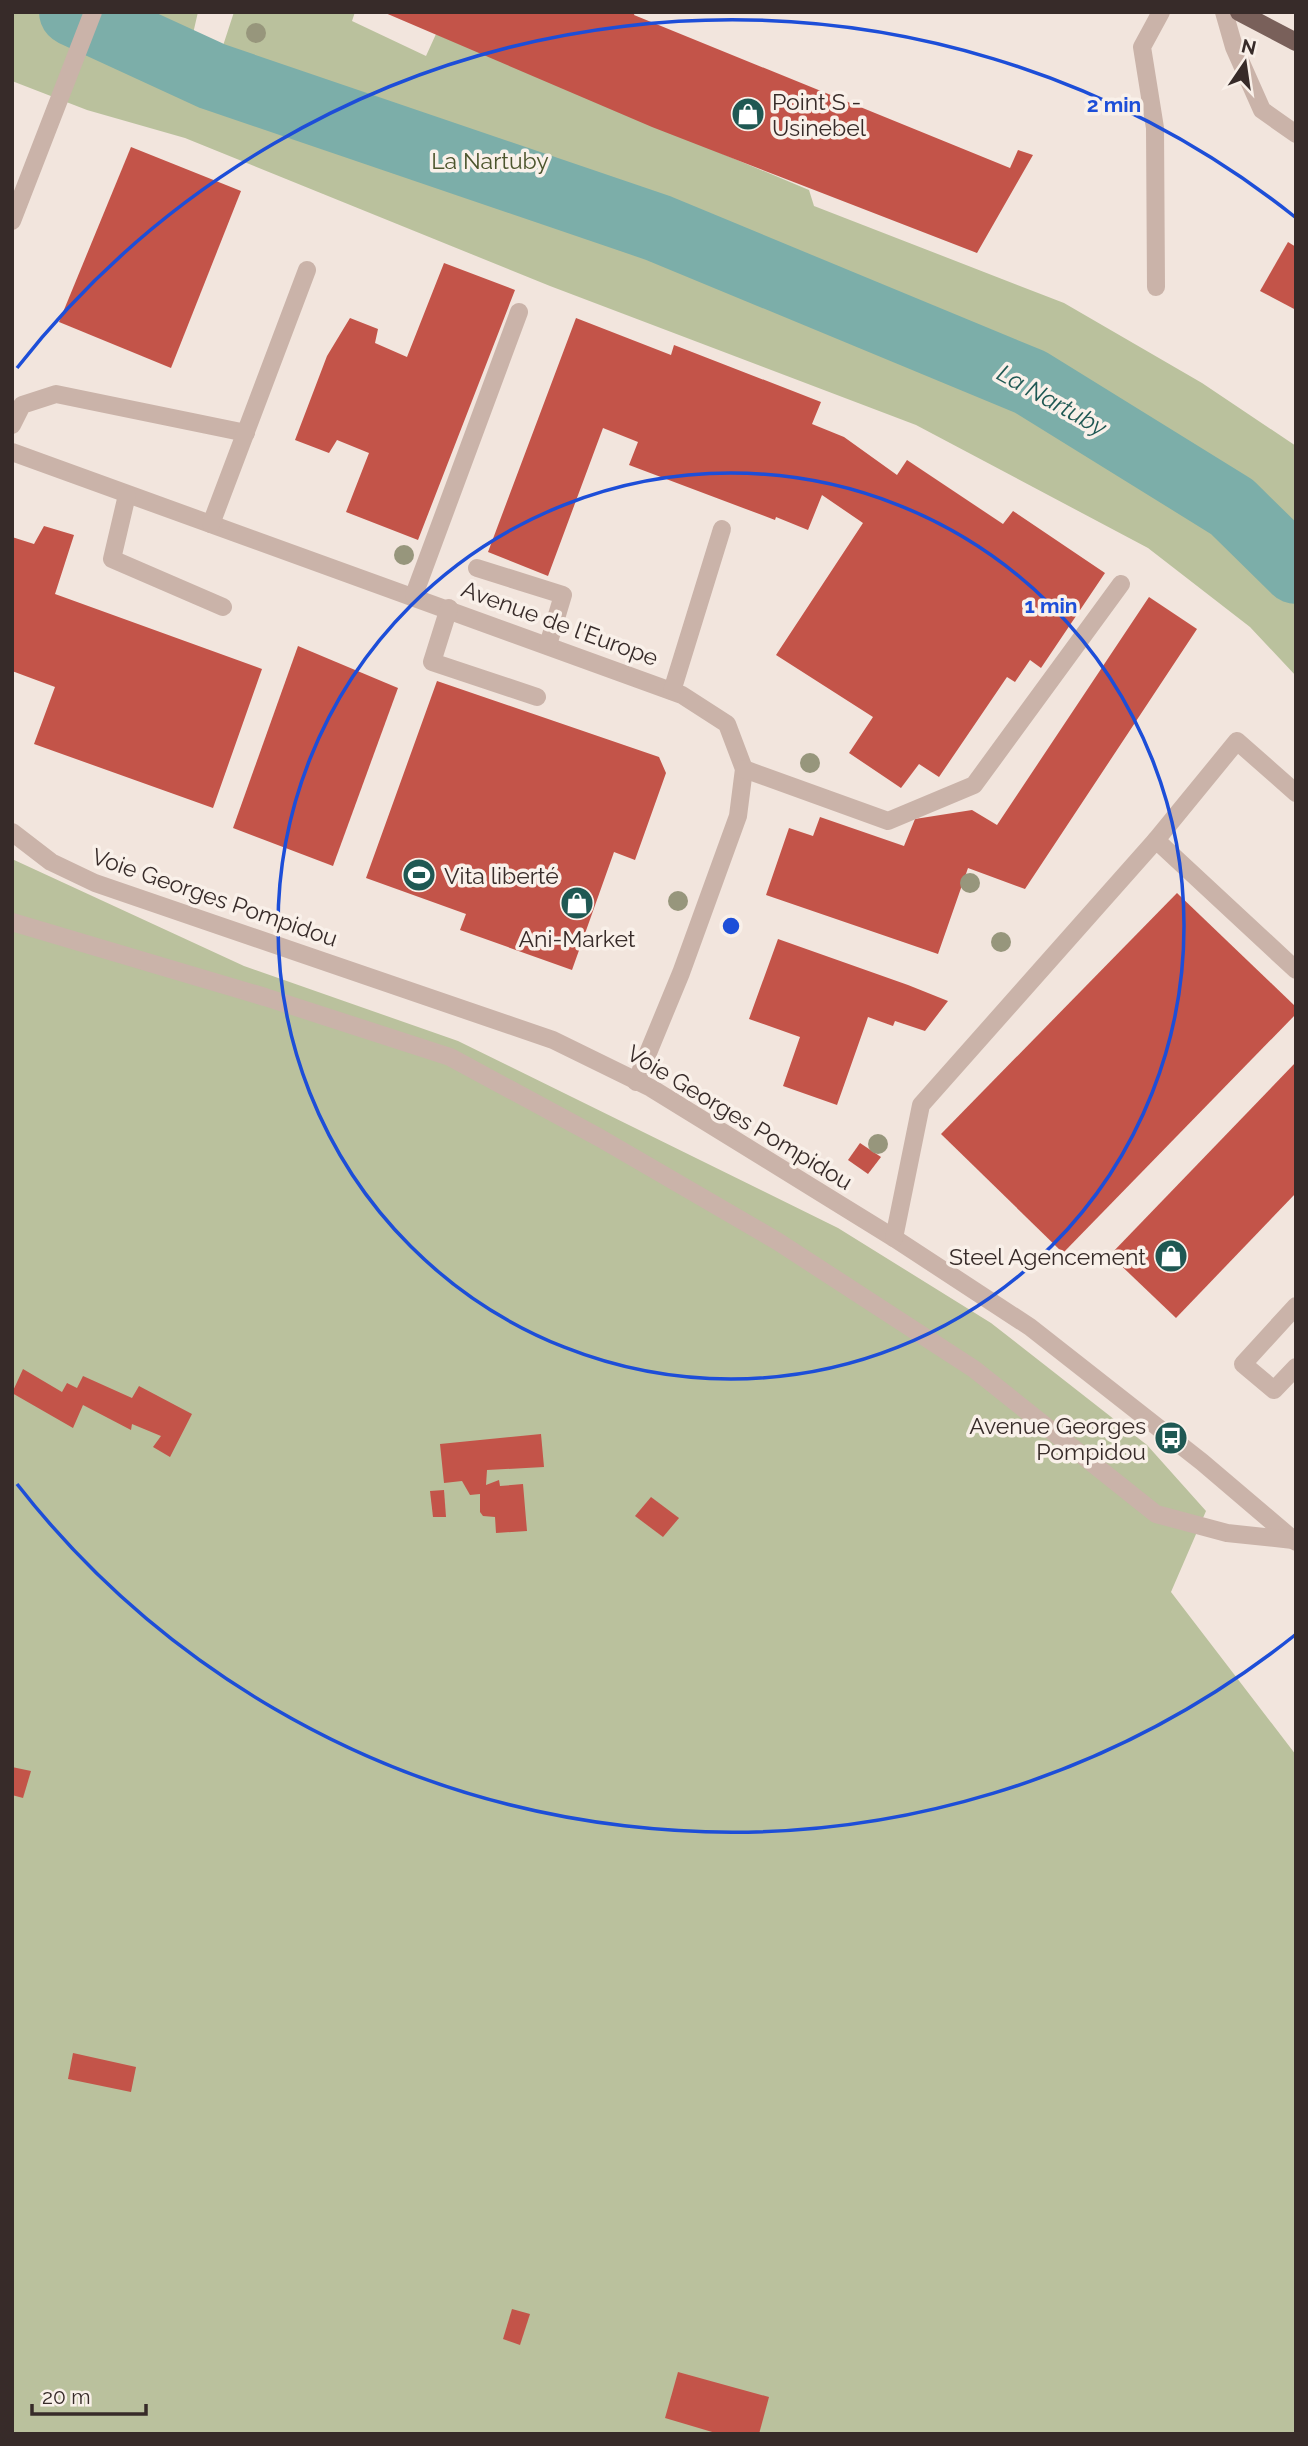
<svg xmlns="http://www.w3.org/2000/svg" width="1308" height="2446" font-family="Raleway,sans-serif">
  <rect width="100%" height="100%" fill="#f2e5dd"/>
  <g fill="#bac19d">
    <polygon points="12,12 198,12 189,51 218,61 234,12 355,12 352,21 426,56 436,34 809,190 814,206 1064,303 1202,383 1296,446 1296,676 1250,627 1148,548 916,425 550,286 185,138 87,110 12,81"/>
    <polygon points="12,859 244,966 458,1041 838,1228 991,1323 1147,1445 1206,1511 1171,1592 1296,1755 1296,2434 12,2434"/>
  </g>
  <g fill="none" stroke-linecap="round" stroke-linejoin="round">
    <polyline stroke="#7caea9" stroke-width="68" points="73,12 212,76 658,228 1030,382 1232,507 1296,570"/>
  </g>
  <g fill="#c35449">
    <polygon points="383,12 635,12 634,15 1010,168 1018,150 1033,155 977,253 652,127"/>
    <polygon points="131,147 241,191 171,368 59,322"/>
    <polygon points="1288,242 1296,247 1296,310 1260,291"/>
    <polygon points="444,263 515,290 418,540 346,512 369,453 337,440 329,453 295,440 327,356 350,318 378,329 375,343 407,357"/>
    <polygon points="576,318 671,355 674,345 821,402 812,424 844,437 897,475 907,460 1003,524 1013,511 1105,573 1041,668 1030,660 1015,682 1007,677 939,777 919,764 901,788 849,753 873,717 776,655 863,523 822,495 808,530 776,517 775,520 629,465 638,442 603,428 548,576 488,552"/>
    <polygon points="44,526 74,535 55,594 262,669 213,808 34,744 55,687 12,671 12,537 34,544"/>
    <polygon points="1149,597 1197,629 1025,889 968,868 938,954 766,895 789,828 813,836 820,817 904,846 915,819 972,810 997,825"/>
    <polygon points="298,646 398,688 333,866 233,828"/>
    <polygon points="437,681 659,757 666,773 635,860 614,852 572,970 460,930 466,914 366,878"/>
    <polygon points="1177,893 1296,1007 1296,1014 1063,1253 941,1134"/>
    <polygon points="778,939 908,985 948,1001 925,1031 895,1021 893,1026 868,1017 837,1105 783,1086 800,1037 749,1019"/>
    <polygon points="1296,1062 1296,1193 1176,1318 1110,1255"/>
    <polygon points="860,1143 881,1157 868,1174 848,1160"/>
    <polygon points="23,1369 62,1392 67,1383 77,1388 83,1376 132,1398 139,1386 192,1414 170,1457 153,1447 161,1436 132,1424 131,1430 83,1405 73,1428 12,1393"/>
    <polygon points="541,1434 544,1467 487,1470 486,1485 499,1480 500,1486 523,1484 527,1531 496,1533 495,1517 483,1516 480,1512 480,1494 470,1495 462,1481 444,1483 440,1444"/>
    <polygon points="444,1490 446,1517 433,1517 430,1491"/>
    <polygon points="651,1497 679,1518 663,1537 635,1516"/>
    <polygon points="12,1767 31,1771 23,1798 12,1795"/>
    <polygon points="73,2053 136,2067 131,2092 68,2079"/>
    <polygon points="512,2309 530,2314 520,2345 503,2339"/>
    <polygon points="678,2372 769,2397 759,2434 719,2434 665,2418"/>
  </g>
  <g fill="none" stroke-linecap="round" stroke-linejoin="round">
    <g stroke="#cab3a9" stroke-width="18">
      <polyline points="1224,12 1234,47 1262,110 1296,134"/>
      <polyline points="12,221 93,12"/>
      <polyline points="1156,287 1155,128 1142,47 1161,12"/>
      <polyline points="12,425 22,405 56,394 246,433"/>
      <polyline points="12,452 682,695 727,724 744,769 738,816 681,973 636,1082"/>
      <polyline points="127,495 112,559 223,607"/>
      <polyline points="211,524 307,270"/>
      <polyline points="477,568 563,595 548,645"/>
      <polyline points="414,595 519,312"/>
      <polyline points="449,608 432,662 537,697"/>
      <polyline points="672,691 722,529"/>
      <polyline points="744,769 888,821 974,785 1121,584"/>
      <polyline points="12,832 51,862 95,883 553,1040 651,1088 894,1238 1030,1327 1202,1462 1296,1542"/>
      <polyline points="1156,840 1237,741 1296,793"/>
      <polyline points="12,922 265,997 450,1057 600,1138 777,1241 974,1369 1156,1514 1227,1533 1293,1540"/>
      <polyline points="894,1238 921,1105 1156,840 1296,970"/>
      <polyline points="1296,1306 1243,1364 1274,1390 1296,1367"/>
    </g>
    <polyline stroke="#79605a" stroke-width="18" points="1239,12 1296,42"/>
  </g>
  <g fill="#97967c">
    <circle cx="256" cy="33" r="10"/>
    <circle cx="404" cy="555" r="10"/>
    <circle cx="810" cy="763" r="10"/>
    <circle cx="970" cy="883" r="10"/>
    <circle cx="678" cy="901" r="10"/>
    <circle cx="1001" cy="942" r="10"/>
    <circle cx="878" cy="1144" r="10"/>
  </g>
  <g fill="none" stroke="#1d4ed8" stroke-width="3.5">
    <circle cx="731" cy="926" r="453"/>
    <path d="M1295 1635A906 906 0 0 1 17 1484M17 368A906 906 0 0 1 1295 217"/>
  </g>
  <defs>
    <symbol id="shop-disc" viewBox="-11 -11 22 22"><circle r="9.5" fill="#1f5853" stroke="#f9f0e9"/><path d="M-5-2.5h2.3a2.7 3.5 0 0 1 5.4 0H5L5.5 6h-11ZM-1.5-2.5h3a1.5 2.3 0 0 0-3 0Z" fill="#fff"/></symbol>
    <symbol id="stadium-disc" viewBox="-11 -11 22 22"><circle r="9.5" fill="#1f5853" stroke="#f9f0e9"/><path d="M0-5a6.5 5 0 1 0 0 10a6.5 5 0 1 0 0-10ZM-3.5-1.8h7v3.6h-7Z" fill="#fff"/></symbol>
    <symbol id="bus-disc" viewBox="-11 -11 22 22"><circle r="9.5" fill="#1f5853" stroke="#f9f0e9"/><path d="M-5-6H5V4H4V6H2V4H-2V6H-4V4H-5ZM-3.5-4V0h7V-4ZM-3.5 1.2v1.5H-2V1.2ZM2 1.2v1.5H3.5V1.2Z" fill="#fff"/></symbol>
  </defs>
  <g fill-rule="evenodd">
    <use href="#shop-disc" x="729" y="95" width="38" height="38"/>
    <use href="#stadium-disc" x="400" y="856" width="38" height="38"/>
    <use href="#shop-disc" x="558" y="884" width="38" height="38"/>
    <use href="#shop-disc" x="1152" y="1237" width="38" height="38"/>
    <use href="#bus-disc" x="1152" y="1419" width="38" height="38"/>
  </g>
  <g text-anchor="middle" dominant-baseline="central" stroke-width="7" stroke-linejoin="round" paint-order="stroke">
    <g font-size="23" fill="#372b29" stroke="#f9f0e9" text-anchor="start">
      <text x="772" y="101">Point S -<tspan x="772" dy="26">Usinebel</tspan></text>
      <text x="444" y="875">Vita liberté</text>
      <text x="577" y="938" text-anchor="middle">Ani-Market</text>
      <text x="1146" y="1256" text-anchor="end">Steel Agencement</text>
      <text x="1146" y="1425" text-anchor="end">Avenue Georges<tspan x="1146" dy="26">Pompidou</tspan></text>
    </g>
    <g font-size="23" fill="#4c552d" stroke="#f9f0e9">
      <text x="490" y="160">La Nartuby</text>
    </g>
    <g font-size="23" fill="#372b29" stroke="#f9f0e9">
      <text transform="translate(560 623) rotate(20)">Avenue de l'Europe</text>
      <text transform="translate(215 897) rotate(19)">Voie Georges Pompidou</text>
      <text transform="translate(740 1117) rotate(31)">Voie Georges Pompidou</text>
    </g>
    <g font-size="24" font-style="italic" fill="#1f5853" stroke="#f9f0e9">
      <text transform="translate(1052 400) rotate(29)">La Nartuby</text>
    </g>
  </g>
  <circle cx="731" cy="926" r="10" fill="#1d4ed8" stroke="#f9f0e9" stroke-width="3.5"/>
  <g font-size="21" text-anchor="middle" font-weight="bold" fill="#1d4ed8" stroke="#f9f0e9" stroke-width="7" stroke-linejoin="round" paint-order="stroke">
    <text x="1114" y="112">2 min</text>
    <text x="1051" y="613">1 min</text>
  </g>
  <rect width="1308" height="2446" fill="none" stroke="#372b29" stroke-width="28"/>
  <g transform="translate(1245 63) rotate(13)" stroke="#f9f0e9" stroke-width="5" paint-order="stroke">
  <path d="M0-5L12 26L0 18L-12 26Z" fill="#372b29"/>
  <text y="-10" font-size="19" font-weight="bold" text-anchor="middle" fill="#372b29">N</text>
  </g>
  <path d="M32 2404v10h114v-10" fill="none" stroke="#372b29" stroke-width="3.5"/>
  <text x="42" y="2404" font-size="21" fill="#372b29" stroke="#f9f0e9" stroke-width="5" paint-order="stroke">20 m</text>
</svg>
